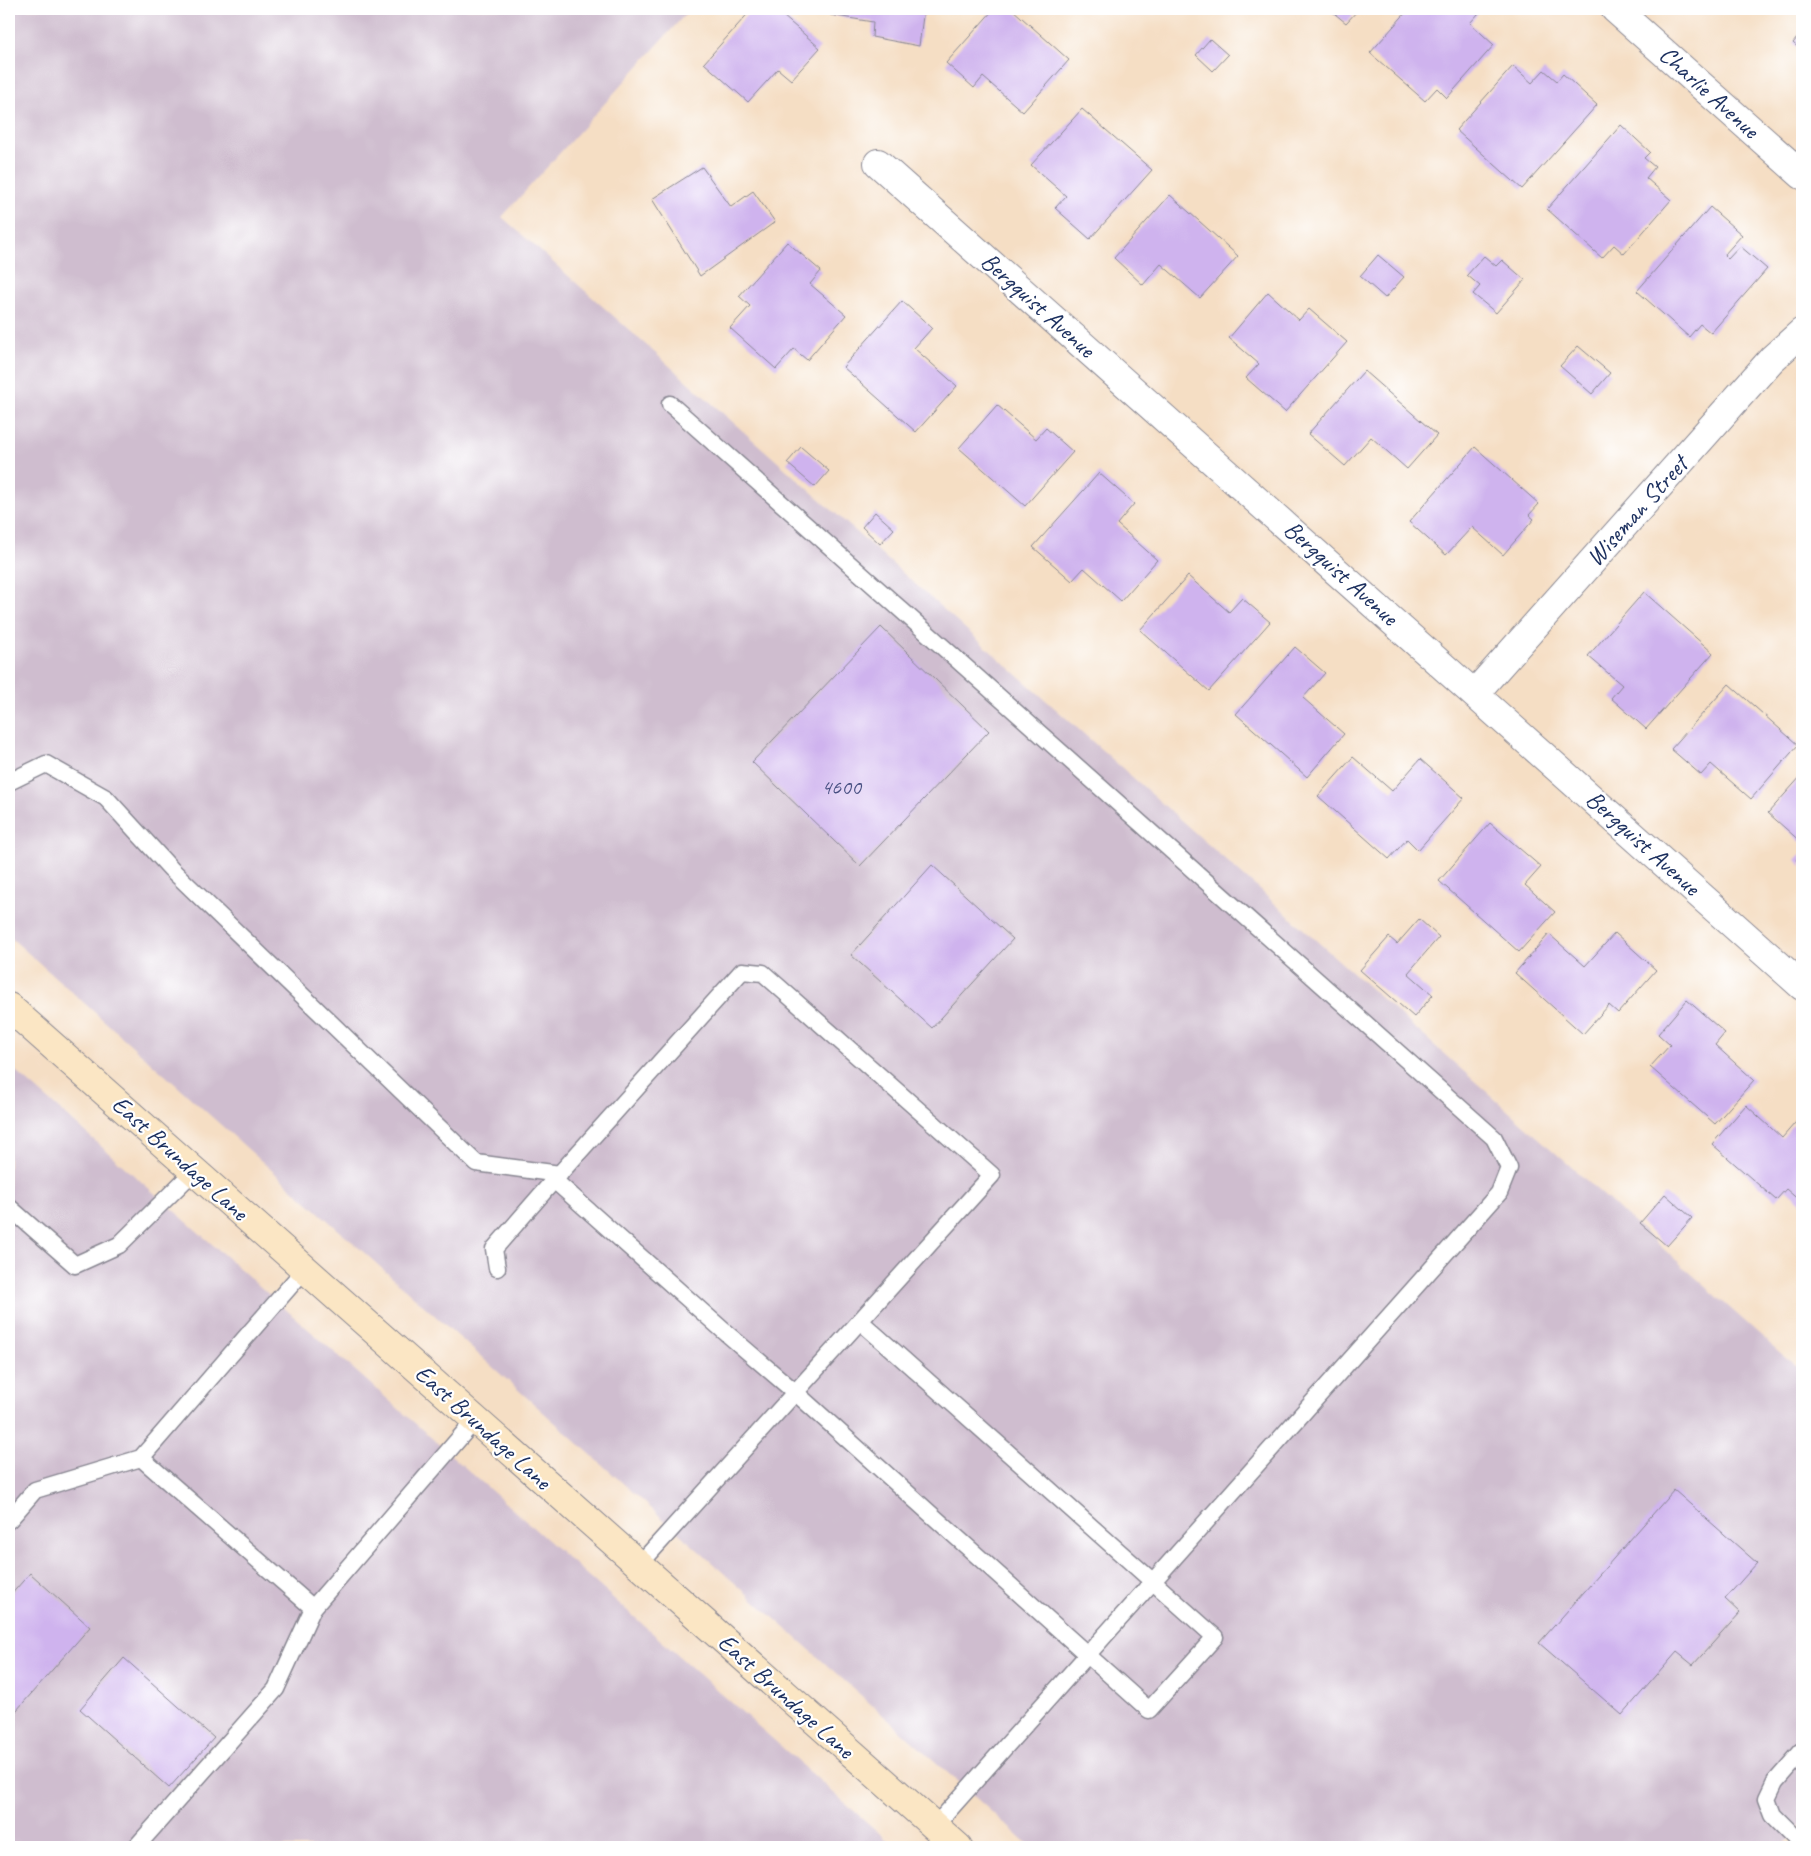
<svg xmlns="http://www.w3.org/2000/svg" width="1811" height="1856" font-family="Caveat,sans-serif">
  <rect width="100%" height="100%" fill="#fff"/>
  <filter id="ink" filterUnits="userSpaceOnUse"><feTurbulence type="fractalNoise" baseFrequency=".02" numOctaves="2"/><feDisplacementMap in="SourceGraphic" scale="10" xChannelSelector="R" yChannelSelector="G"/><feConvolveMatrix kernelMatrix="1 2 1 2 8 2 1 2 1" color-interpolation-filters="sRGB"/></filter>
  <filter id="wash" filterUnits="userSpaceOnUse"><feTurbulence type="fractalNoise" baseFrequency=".0096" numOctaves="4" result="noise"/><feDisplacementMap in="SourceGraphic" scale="20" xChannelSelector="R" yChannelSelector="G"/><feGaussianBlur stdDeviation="1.12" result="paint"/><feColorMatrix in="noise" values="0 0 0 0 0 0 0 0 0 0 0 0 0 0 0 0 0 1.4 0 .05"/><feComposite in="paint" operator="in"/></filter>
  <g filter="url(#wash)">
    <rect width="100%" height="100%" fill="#f5dec4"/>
    <g fill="#cfbdcf">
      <polygon points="9,9 690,9 502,217 1802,1372 1802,1824 1782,1847 1031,1847 9,936"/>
      <polygon points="9,1065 895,1847 9,1847"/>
    </g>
    <g id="blocks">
      <g fill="#cfb3ee">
        <polygon points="752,9 775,9 820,48 791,80 778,69 748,102 704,63"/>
        <polygon points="831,9 924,9 919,46 872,37 873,22 830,15"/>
        <polygon points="994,9 1012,9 1069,60 1023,112 983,77 974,88 946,63"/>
        <polygon points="1329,9 1359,9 1346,23"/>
        <polygon points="1409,9 1475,9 1479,13 1470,23 1494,45 1447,98 1437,88 1425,101 1370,53"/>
        <polygon points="1802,32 1802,51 1793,43"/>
        <polygon points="1210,39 1228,55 1213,71 1196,55"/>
        <polygon points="1513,66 1532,83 1544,70 1557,81 1563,74 1597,105 1522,189 1456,130"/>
        <polygon points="1082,109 1152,170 1090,239 1055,208 1066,196 1031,165"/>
        <polygon points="1621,125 1650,152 1644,158 1655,167 1646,178 1671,200 1624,254 1614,245 1602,258 1547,209"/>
        <polygon points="702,167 731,207 753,191 775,222 700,276 652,199"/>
        <polygon points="1170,195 1238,256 1200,298 1161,264 1143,285 1114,258"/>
        <polygon points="1710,207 1742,235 1724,255 1728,259 1740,246 1767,269 1711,333 1700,324 1689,337 1637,291"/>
        <polygon points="787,242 821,271 810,284 846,315 807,360 794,349 776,369 730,328 750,306 739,296"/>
        <polygon points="1378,255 1404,277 1385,298 1360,276"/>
        <polygon points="1484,256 1496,266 1502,260 1525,280 1496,313 1473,294 1480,286 1467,275"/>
        <polygon points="1268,292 1299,320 1309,309 1347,342 1285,412 1246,378 1259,364 1229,338"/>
        <polygon points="902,301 932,328 914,348 957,386 916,432 843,367"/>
        <polygon points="1578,346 1610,373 1592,394 1560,366"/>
        <polygon points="1364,371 1437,435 1407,469 1371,437 1345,466 1308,434"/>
        <polygon points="997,405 1036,439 1046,428 1073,452 1025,506 959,448"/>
        <polygon points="801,447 829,471 815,487 787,463"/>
        <polygon points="1475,447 1539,504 1529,515 1534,519 1503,555 1472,527 1446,555 1409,522"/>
        <polygon points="1099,473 1134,504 1117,524 1157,560 1121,601 1084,568 1072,581 1033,547"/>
        <polygon points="875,512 894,529 880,544 862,527"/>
        <polygon points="1188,576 1229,612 1242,598 1270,622 1209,691 1140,630"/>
        <polygon points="1644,592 1713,653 1646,729 1611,698 1622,685 1588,656"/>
        <polygon points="881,627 989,731 860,866 752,762"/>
        <polygon points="1295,647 1325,673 1303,698 1344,734 1307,777 1236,714"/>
        <polygon points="1729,684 1798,745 1751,799 1711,764 1701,775 1671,749"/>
        <polygon points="1353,757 1392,791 1420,759 1464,798 1418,850 1407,839 1389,859 1318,796"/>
        <polygon points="1802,775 1802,843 1768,813"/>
        <polygon points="1490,823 1541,867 1525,885 1555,912 1519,952 1439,881"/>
        <polygon points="1802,853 1802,866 1796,860"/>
        <polygon points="932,865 1013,939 932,1028 851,955"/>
        <polygon points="1419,919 1439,937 1408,973 1433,995 1414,1017 1360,970 1389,937 1397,944"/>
        <polygon points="1615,933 1656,970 1618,1013 1609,1005 1583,1034 1515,973 1549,934 1585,966"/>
        <polygon points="1687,1000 1725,1033 1715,1045 1754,1080 1715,1124 1650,1067 1670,1045 1658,1034"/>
        <polygon points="1746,1105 1782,1138 1802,1115 1802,1200 1801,1202 1786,1189 1776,1200 1712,1144"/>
        <polygon points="1665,1194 1692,1218 1667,1246 1640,1223"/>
        <polygon points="1674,1490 1757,1563 1725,1599 1740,1613 1693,1665 1677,1652 1622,1715 1539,1643"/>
        <polygon points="30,1573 90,1627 9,1719 9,1597"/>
        <polygon points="124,1658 214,1738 169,1788 80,1709"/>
      </g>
    </g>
  </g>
  <g filter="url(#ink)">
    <use href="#blocks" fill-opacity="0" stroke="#888691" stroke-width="1"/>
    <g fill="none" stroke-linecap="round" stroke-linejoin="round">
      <defs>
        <g id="service">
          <polyline points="670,404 1494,1138 1509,1168 1499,1193 934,1827"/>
          <polyline points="9,782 46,764 106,798 171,869 476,1163 560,1174"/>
          <polyline points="554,1180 742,971 763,973 992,1175 639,1565"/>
          <polyline points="9,1207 75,1265 119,1245 194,1171"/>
          <polyline points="497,1268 494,1249 554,1180 725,1332 796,1393 1149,1710 1215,1637 860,1321"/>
          <polyline points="141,1458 313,1608"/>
          <polyline points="9,1520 35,1490 141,1458 305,1269"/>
          <polyline points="1802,1751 1775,1782 1767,1799 1773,1815 1802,1844"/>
          <polyline points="136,1847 276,1689 313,1608 475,1420"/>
        </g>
        <g id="minor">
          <polyline points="1615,9 1802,175"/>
          <polyline points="878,163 1802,986"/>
          <polyline points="1475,693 1772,359 1802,332"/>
        </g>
        <polyline id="secondary" points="9,1007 958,1847"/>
      </defs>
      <use href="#service" stroke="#888691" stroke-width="19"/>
      <use href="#minor" stroke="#888691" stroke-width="30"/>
      <use href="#secondary" stroke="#888691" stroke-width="30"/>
      <use href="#service" stroke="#fff" stroke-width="16"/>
      <use href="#minor" stroke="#fff" stroke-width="28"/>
      <use href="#secondary" stroke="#fbe6c4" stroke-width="28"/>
    </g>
  </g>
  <g text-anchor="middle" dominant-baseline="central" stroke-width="4.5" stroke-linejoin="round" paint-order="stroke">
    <g font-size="22" fill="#485082">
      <text x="841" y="787">4600</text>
    </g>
    <g font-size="25" fill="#1b2f5e" stroke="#fff">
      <text transform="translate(1709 92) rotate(42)">Charlie Avenue</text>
      <text transform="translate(1038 305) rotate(42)">Bergquist Avenue</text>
      <text transform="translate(1637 511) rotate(-48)">Wiseman Street</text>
      <text transform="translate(1341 573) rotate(42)">Bergquist Avenue</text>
      <text transform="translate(1643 843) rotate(42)">Bergquist Avenue</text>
      <text transform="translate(180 1158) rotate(42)">East Brundage Lane</text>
      <text transform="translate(483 1427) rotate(42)">East Brundage Lane</text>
      <text transform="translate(786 1696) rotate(42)">East Brundage Lane</text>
    </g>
  </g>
  <rect width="1811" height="1856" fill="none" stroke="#fff" stroke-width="30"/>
</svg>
